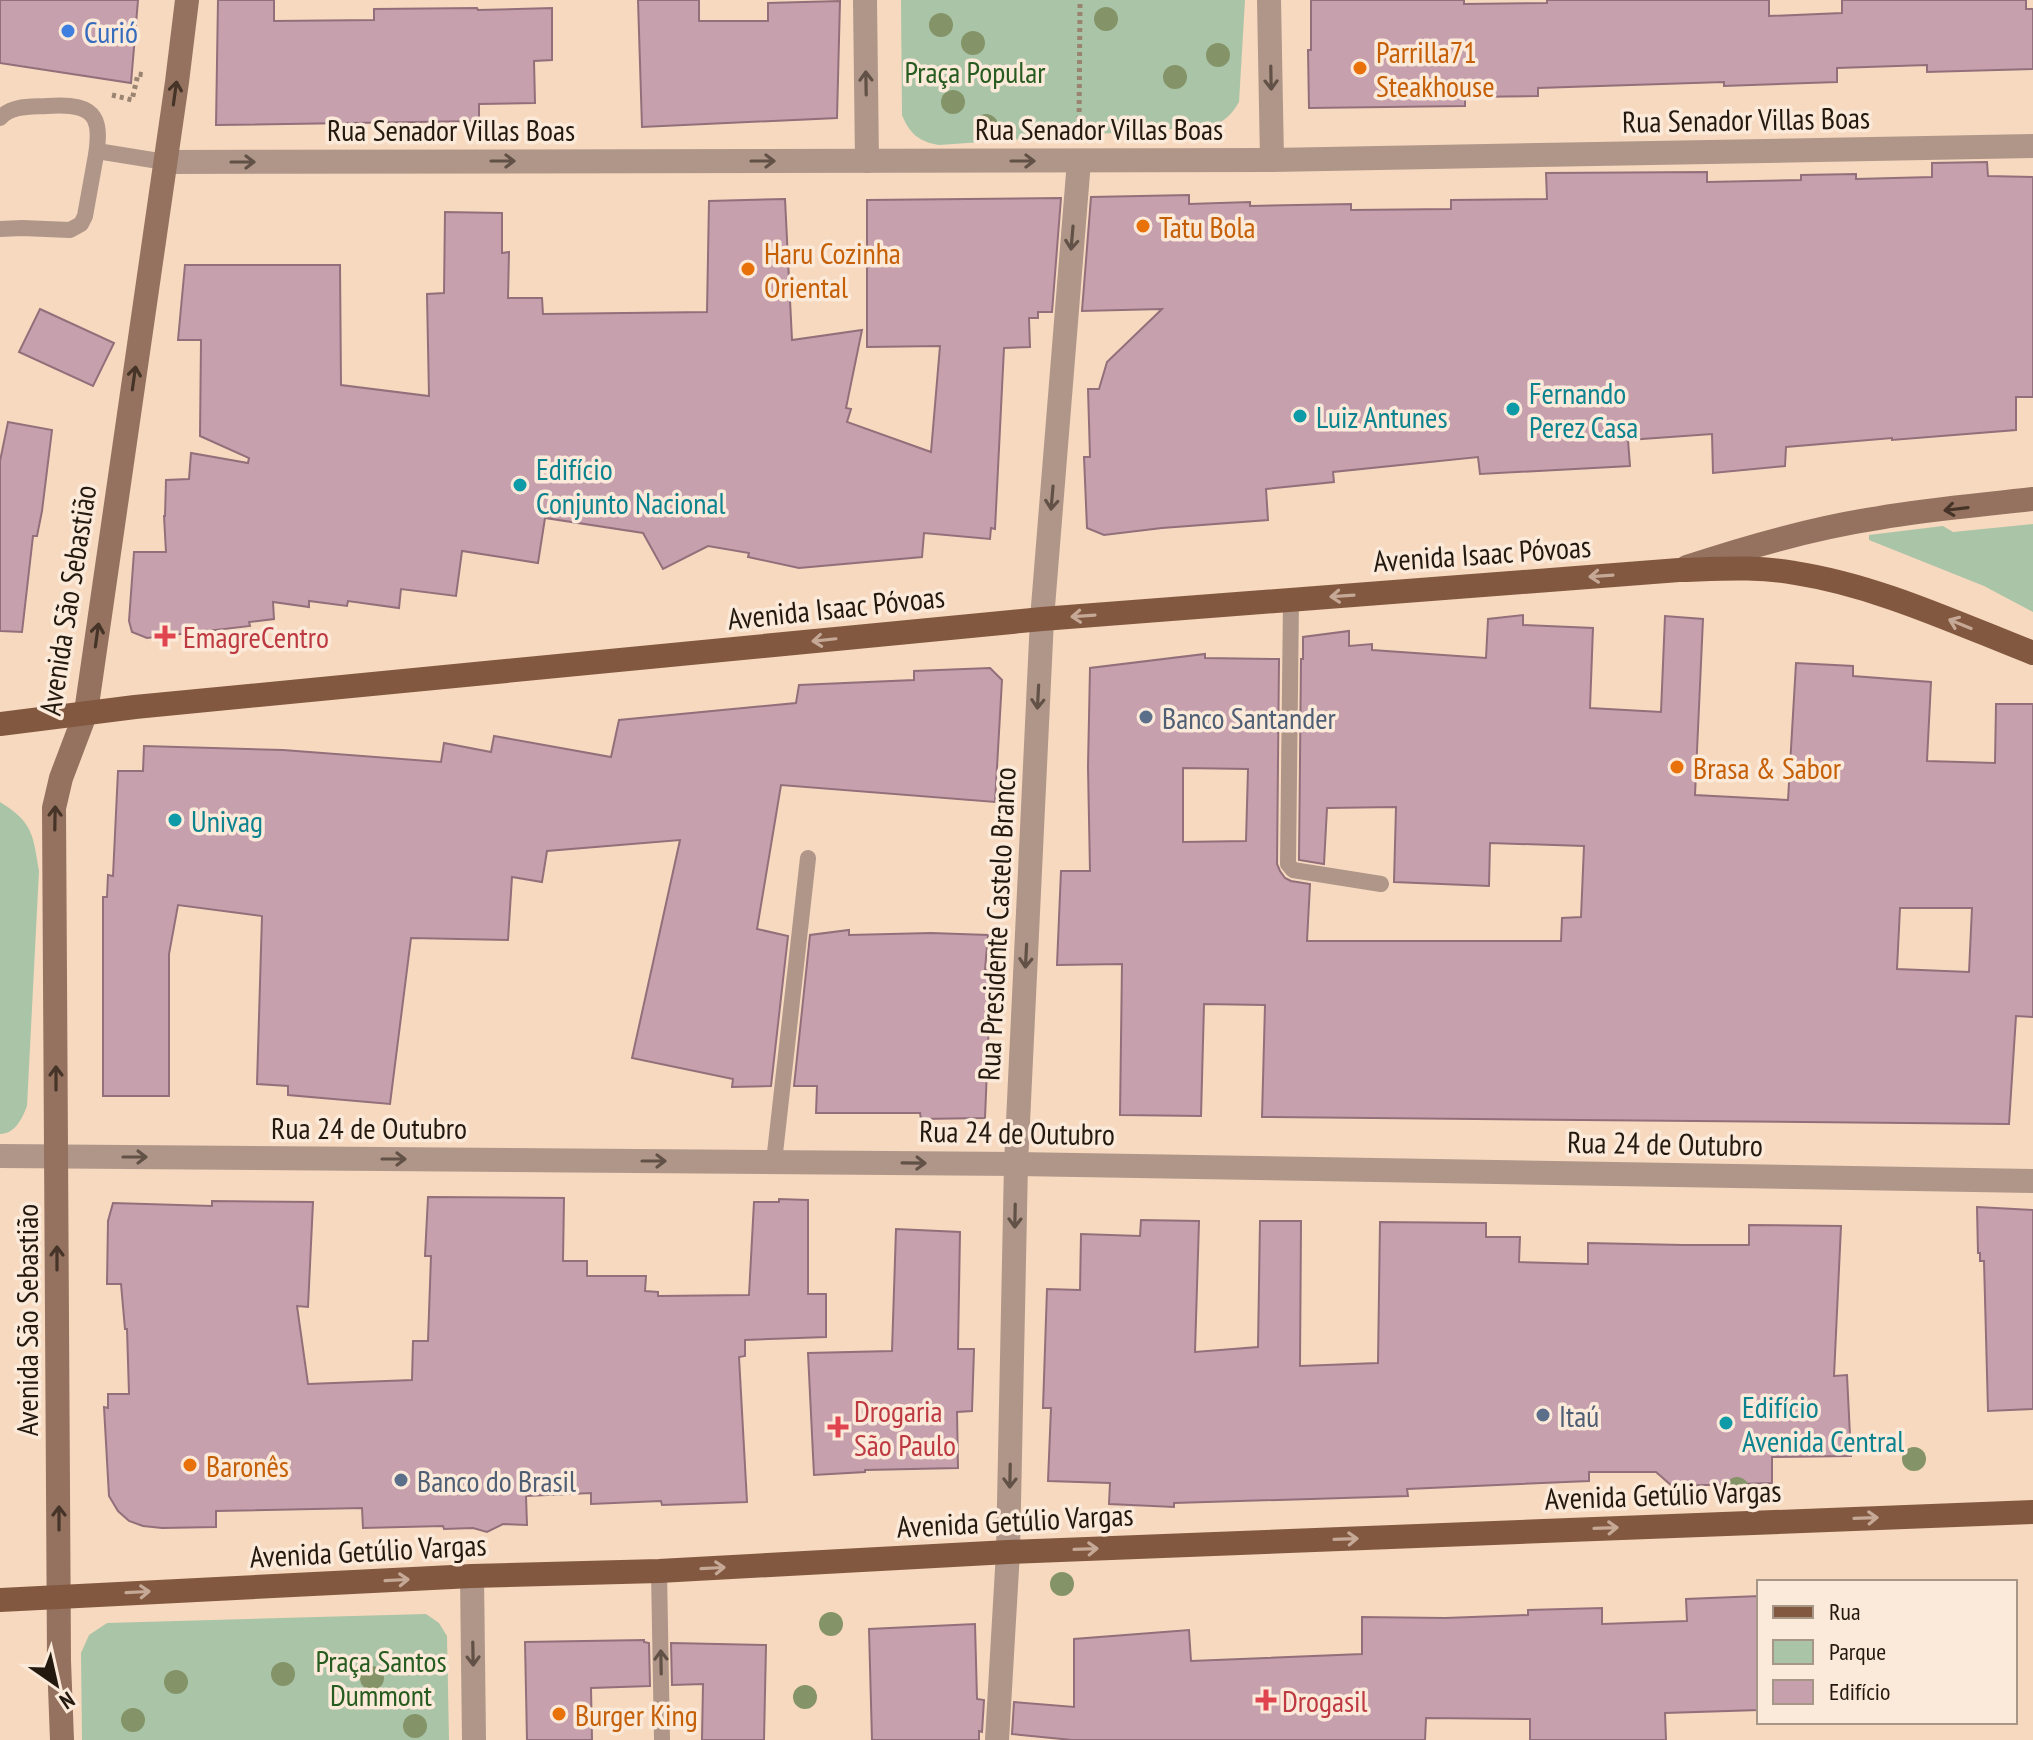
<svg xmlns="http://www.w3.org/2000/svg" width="2033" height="1740" font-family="'PT Sans Narrow',sans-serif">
  <rect width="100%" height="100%" fill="#f7d9bf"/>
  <g fill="#aac4a7">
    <path d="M 901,0 L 1245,0 L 1239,102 C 1232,114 1226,120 1213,126 L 939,145 C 919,142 909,133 902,115 Z"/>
    <polygon points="2033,524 2033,612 1984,586 1869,540 1869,535 1943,526 1953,532"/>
    <path d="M 0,802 C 33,822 33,835 39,871 L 27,1106 C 22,1119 15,1134 0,1134 Z"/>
    <polygon points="426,1614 439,1623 447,1636 449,1740 82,1740 81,1653 89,1635 107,1623"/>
  </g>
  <g fill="#c6a0ac" stroke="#926f7a" stroke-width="2" fill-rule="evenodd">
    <polygon points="0,0 138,0 131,83 0,63"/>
    <polygon points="218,0 274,0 274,21 374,20 374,9 477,8 478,10 552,8 552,60 534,61 535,103 479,104 479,121 216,125"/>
    <polygon points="638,0 699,0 699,21 768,21 768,3 840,1 837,118 642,127"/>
    <polygon points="1311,0 1464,0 1464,4 1547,3 1547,0 1769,0 1769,16 1842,13 1842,0 2026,0 2026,9 2033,9 2033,69 1927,72 1927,65 1837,68 1837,82 1724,86 1724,82 1538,88 1538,96 1465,97 1465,106 1309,108 1308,50 1311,50"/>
    <polygon points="1987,162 1988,176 2033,177 2033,397 2016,397 2016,430 1892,440 1892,438 1786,447 1785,466 1713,473 1712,434 1628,440 1630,466 1480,474 1478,457 1333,472 1334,482 1266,489 1268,520 1162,528 1104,535 1087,528 1084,457 1090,457 1088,389 1099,389 1107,362 1162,309 1082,311 1091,197 1189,195 1189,204 1250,202 1250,206 1351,204 1351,210 1451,209 1451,200 1547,199 1546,173 1707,172 1707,182 1801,180 1801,175 1856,174 1856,179 1932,177 1932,163"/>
    <polygon points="1061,198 1052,312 1038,312 1038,318 1029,318 1030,347 1004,348 995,529 991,528 990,539 924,533 922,557 799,568 748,557 749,553 708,546 663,569 643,533 545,518 538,563 462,551 456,596 401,589 399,608 348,601 347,606 309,601 309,607 273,602 274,619 249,622 250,626 147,638 132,632 129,621 134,552 166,552 164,516 165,516 166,480 189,479 191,453 248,463 249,458 200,436 201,340 178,340 185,265 340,265 341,385 429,396 427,294 444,293 445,212 502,213 502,253 509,252 508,298 542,298 543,314 707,312 709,201 785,199 792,340 862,330 846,408 851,409 847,422 931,452 940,346 867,347 867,200"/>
    <polygon points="40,309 114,343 93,386 19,352"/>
    <polygon points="8,422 52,430 42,511 37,536 33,536 22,632 0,631 0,461"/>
    <path d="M 1523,615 L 1523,625 L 1593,628 L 1590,708 L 1661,712 L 1665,616 L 1703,619 L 1695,795 L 1788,800 L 1796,663 L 1853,666 L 1853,676 L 1931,682 L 1927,761 L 1995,763 L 1996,704 L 2033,704 L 2033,1017 L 2016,1016 L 2009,1124 L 1262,1117 L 1265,1005 L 1204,1004 L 1201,1116 L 1120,1115 L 1122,964 L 1057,965 L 1061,871 L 1090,871 L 1088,767 L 1090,668 L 1205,654 L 1205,658 L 1279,659 L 1277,864 L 1280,871 L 1285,878 L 1291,881 L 1310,884 L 1307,941 L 1561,941 L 1562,918 L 1581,917 L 1584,846 L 1490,843 L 1489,886 L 1394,882 L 1396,807 L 1327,808 L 1324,864 L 1299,860 L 1301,659 L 1303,659 L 1303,637 L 1349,631 L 1349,646 L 1372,644 L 1372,650 L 1486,658 L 1488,619 ZM 1183,768 L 1248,769 L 1246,841 L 1183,842 ZM 1900,908 L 1972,908 L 1969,972 L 1897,969 Z"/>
    <polygon points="990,668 1002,680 995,802 781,785 757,929 788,936 771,1086 732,1087 733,1079 632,1058 680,840 547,851 542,882 512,877 508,940 411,938 390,1104 288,1095 288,1086 257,1084 262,916 178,905 169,954 169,1096 103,1096 103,897 107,897 108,875 113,876 118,771 143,771 144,746 283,750 441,762 444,743 491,752 494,736 611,757 619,720 796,703 799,685 914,680 914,671"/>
    <polygon points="849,930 849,935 931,933 988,935 985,970 991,971 985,1118 921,1119 920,1113 816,1113 817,1086 794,1086 810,935"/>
    <polygon points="428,1197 564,1198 563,1261 587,1261 587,1276 646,1276 645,1291 658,1292 658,1296 749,1295 754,1202 779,1202 779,1199 808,1200 808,1294 826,1294 826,1337 745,1340 745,1356 739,1357 747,1502 662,1505 661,1501 591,1504 591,1493 526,1496 527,1525 503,1524 487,1532 473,1528 444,1529 443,1526 363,1528 362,1508 216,1511 216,1527 162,1528 143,1526 129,1521 118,1511 109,1496 104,1407 108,1408 108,1394 129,1394 127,1329 125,1329 121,1284 107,1284 108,1221 113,1203 212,1206 212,1201 313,1202 308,1307 297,1306 308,1384 412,1380 413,1341 428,1341 431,1256 425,1256"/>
    <polygon points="1977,1207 2033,1210 2033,1409 1988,1411 1984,1261 1980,1261 1980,1253 1978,1253"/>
    <polygon points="1141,1220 1199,1221 1195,1352 1258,1347 1260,1221 1301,1221 1300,1366 1378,1363 1380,1222 1486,1223 1486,1237 1520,1237 1519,1262 1588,1264 1588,1243 1683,1245 1749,1245 1749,1225 1841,1226 1834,1376 1847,1375 1851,1456 1772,1457 1772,1483 1672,1486 1656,1472 1589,1472 1589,1481 1407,1489 1408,1496 1174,1503 1174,1507 1109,1504 1110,1483 1048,1481 1051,1408 1043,1408 1047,1289 1080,1290 1081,1234 1140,1236"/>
    <polygon points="896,1229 960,1232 958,1349 974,1349 972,1411 957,1412 958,1468 865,1470 865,1472 814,1475 808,1353 892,1351"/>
    <polygon points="1759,1596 1759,1710 1665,1713 1666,1740 1530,1740 1530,1719 1426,1718 1425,1740 1072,1740 1012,1734 1014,1702 1074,1707 1074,1639 1189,1630 1191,1661 1362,1654 1362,1617 1445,1618 1528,1615 1528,1610 1602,1608 1602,1624 1687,1621 1686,1599"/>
    <polygon points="975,1624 977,1699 984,1700 982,1732 979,1731 979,1740 872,1740 869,1629"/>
    <polygon points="644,1640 644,1642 649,1643 650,1686 591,1688 592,1740 527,1740 525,1642"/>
    <polygon points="671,1643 766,1645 764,1740 702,1740 703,1684 672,1685"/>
  </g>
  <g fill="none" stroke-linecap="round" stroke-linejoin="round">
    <g stroke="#998471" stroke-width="5" stroke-dasharray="4 4" stroke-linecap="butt">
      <polyline points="112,95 132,100 138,74 145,75"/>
      <polyline points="1079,128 1080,0"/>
    </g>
    <g stroke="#af9689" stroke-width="16">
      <path d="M 0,118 C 12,105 31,107 47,106 C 100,102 103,121 94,166 C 91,183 88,200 85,216 L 81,224 L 70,230 L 22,228 L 0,229"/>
      <polyline points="97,151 165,162"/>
      <polyline points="1291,600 1288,864 1293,870 1381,884"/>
      <polyline points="774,1162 808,858"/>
      <polyline points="659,1571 662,1740"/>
    </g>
    <g stroke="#af9689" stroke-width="24">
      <polyline points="865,0 867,161"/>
      <polyline points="1269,0 1272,160"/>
      <polyline points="165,162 1272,160 2033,146"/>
      <polyline points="0,1156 1016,1164 2033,1181"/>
      <polyline points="472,1576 474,1740"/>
      <polyline points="997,1740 1008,1552 1016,1164 1042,619 1079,161"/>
    </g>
    <g stroke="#95725f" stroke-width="24">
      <path d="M 1687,567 C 1750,546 1813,528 1879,518 C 1930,509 1982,505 2033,499"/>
      <polyline points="62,1740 59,1661 54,808 61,778 86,712 177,82 187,0"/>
    </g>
    <g stroke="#835841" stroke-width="24">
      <path d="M 0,724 L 135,707 L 1042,619 L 1679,570 C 1718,569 1757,566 1795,573 C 1878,586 1956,623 2033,653"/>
      <polyline points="0,1600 472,1576 659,1571 1008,1552 2033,1512"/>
    </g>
  </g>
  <g fill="#849468">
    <circle cx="1106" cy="19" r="12"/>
    <circle cx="941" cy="25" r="12"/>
    <circle cx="973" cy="43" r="12"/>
    <circle cx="1218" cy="55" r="12"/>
    <circle cx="1175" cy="77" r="12"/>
    <circle cx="953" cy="102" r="12"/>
    <circle cx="986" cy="126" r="12"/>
    <circle cx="1914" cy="1459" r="12"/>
    <circle cx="1737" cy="1489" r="12"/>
    <circle cx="1062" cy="1584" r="12"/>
    <circle cx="831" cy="1624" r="12"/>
    <circle cx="283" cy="1674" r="12"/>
    <circle cx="372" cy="1678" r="12"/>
    <circle cx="176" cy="1682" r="12"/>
    <circle cx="805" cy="1697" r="12"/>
    <circle cx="133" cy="1720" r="12"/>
    <circle cx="415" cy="1726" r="12"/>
  </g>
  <defs><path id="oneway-shaft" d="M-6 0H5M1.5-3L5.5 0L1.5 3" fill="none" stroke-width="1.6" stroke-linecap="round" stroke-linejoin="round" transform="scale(2)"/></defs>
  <g stroke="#625146">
    <use href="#oneway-shaft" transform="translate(1271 78) rotate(89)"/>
    <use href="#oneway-shaft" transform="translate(866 83) rotate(-91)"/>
    <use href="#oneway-shaft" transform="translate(503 161)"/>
    <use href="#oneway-shaft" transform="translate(763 161)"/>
    <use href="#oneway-shaft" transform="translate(1023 161)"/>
    <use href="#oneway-shaft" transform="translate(243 162)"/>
    <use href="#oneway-shaft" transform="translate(1072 238) rotate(95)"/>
    <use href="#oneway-shaft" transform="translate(1052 498) rotate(95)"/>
    <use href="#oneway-shaft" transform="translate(1038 697) rotate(93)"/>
    <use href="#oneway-shaft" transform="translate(1026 956) rotate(93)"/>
    <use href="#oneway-shaft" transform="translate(135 1157)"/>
    <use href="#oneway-shaft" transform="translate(394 1159)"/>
    <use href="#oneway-shaft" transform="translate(654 1161)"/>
    <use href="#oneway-shaft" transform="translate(914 1163) rotate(1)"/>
    <use href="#oneway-shaft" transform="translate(1015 1216) rotate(91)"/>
    <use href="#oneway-shaft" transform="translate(1010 1476) rotate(91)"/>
    <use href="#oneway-shaft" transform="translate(473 1654) rotate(89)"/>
    <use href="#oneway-shaft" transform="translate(661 1662) rotate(-91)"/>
  </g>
  <g stroke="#453427">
    <use href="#oneway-shaft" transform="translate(175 93) rotate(-82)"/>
    <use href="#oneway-shaft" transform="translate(134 378) rotate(-82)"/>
    <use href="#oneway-shaft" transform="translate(1956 509) rotate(173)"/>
    <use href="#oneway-shaft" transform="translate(97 635) rotate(-82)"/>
    <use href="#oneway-shaft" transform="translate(55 818) rotate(-89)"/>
    <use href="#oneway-shaft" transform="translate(56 1078) rotate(-90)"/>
    <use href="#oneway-shaft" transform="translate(57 1258) rotate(-90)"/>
    <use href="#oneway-shaft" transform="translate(59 1518) rotate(-90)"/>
  </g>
  <g stroke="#c5a895">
    <use href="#oneway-shaft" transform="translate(1601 576) rotate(176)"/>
    <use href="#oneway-shaft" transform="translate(1342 596) rotate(176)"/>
    <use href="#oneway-shaft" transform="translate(1083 616) rotate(176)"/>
    <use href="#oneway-shaft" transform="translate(1960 624) rotate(-158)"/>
    <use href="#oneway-shaft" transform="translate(824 640) rotate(174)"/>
    <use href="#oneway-shaft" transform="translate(1866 1518) rotate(-2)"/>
    <use href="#oneway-shaft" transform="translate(1606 1528) rotate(-2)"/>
    <use href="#oneway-shaft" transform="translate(1346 1539) rotate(-2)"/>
    <use href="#oneway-shaft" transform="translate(1086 1549) rotate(-2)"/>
    <use href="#oneway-shaft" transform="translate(713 1568) rotate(-3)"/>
    <use href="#oneway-shaft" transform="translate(397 1580) rotate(-3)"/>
    <use href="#oneway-shaft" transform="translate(138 1592) rotate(-3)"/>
  </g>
  <circle fill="#3f7fe0" stroke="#fbe9d9" stroke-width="3" cx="68" cy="31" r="8"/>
  <g fill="#e8710a" stroke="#fbe9d9" stroke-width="3">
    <circle cx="1360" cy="68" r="8"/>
    <circle cx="1143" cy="226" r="8"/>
    <circle cx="748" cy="269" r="8"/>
    <circle cx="1677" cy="767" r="8"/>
    <circle cx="190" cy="1465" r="8"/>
    <circle cx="559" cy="1714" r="8"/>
  </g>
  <g fill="#0f9aa8" stroke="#fbe9d9" stroke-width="3">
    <circle cx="1513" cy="409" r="8"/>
    <circle cx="1300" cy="416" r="8"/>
    <circle cx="520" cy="485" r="8"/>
    <circle cx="175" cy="820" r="8"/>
    <circle cx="1726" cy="1423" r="8"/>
  </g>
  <g fill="#e0444e" stroke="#fbe9d9" stroke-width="3">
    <path d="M161 624h8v8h8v8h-8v8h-8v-8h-8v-8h8z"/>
    <path d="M834 1415h8v8h8v8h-8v8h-8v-8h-8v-8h8z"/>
    <path d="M1262 1688h8v8h8v8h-8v8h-8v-8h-8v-8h8z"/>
  </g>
  <g fill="#5c6f8a" stroke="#fbe9d9" stroke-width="3">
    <circle cx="1146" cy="717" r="8"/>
    <circle cx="1543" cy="1415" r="8"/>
    <circle cx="401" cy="1480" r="8"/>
  </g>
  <g text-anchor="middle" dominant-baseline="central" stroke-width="7" stroke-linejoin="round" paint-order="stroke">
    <g font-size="30" fill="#366cbe" stroke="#fbe9d9" text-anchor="start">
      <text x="84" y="31">Curió</text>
    </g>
    <g font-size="30" fill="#c56008" stroke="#fbe9d9" text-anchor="start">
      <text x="1376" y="51">Parrilla71<tspan x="1376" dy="34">Steakhouse</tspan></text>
      <text x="1159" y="226">Tatu Bola</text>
      <text x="764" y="252">Haru Cozinha<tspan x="764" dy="34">Oriental</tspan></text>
      <text x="1693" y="767">Brasa &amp; Sabor</text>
      <text x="206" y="1465">Baronês</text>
      <text x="575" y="1714">Burger King</text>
    </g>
    <g font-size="30" fill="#265c20" stroke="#fbe9d9">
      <text x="975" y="71">Praça Popular</text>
      <text x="381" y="1660">Praça Santos<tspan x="381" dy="34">Dummont</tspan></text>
    </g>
    <g font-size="30" fill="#23190f" stroke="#fbe9d9">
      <text transform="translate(1746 119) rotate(-1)">Rua Senador Villas Boas</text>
      <text x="1099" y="128">Rua Senador Villas Boas</text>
      <text x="451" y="129">Rua Senador Villas Boas</text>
      <text transform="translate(1482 553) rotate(-4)">Avenida Isaac Póvoas</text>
      <text transform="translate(67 600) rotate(-81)">Avenida São Sebastião</text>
      <text transform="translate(836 607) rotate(-6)">Avenida Isaac Póvoas</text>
      <text transform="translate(996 924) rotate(-87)">Rua Presidente Castelo Branco</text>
      <text x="369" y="1127">Rua 24 de Outubro</text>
      <text transform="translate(1017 1132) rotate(1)">Rua 24 de Outubro</text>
      <text transform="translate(1665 1143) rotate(1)">Rua 24 de Outubro</text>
      <text transform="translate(26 1320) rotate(-90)">Avenida São Sebastião</text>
      <text transform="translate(1663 1494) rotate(-2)">Avenida Getúlio Vargas</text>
      <text transform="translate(1015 1520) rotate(-3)">Avenida Getúlio Vargas</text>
      <text transform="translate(368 1550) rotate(-3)">Avenida Getúlio Vargas</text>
    </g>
    <g font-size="30" fill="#0d838f" stroke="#fbe9d9" text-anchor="start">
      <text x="1529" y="392">Fernando<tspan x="1529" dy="34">Perez Casa</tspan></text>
      <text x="1316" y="416">Luiz Antunes</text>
      <text x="536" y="468">Edifício<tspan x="536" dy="34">Conjunto Nacional</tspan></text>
      <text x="191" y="820">Univag</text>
      <text x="1742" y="1406">Edifício<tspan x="1742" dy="34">Avenida Central</tspan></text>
    </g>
    <g font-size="30" fill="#be3a42" stroke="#fbe9d9" text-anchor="start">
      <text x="183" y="636">EmagreCentro</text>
      <text x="854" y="1410">Drogaria<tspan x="854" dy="34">São Paulo</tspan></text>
      <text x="1282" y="1700">Drogasil</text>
    </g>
    <g font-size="30" fill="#4e5e75" stroke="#fbe9d9" text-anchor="start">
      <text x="1162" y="717">Banco Santander</text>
      <text x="1559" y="1415">Itaú</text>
      <text x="417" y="1480">Banco do Brasil</text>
    </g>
  </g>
  <rect x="1757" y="1580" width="260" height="144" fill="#fbe9d9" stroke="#a59688" stroke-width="2"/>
  <rect x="1773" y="1606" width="40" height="12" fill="#835841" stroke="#a59688" stroke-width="2"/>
  <text x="1829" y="1620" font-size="24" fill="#23190f">Rua</text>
  <rect x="1773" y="1640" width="40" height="24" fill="#aac4a7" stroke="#a59688" stroke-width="2"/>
  <text x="1829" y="1660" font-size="24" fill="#23190f">Parque</text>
  <rect x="1773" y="1680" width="40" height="24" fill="#c6a0ac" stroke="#a59688" stroke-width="2"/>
  <text x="1829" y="1700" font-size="24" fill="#23190f">Edifício</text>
  <g transform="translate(56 1684) rotate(146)" stroke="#fbe9d9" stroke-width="6" paint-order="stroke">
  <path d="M0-6L14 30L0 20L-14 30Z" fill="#23190f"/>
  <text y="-12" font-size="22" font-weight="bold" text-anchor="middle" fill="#23190f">N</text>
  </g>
</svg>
